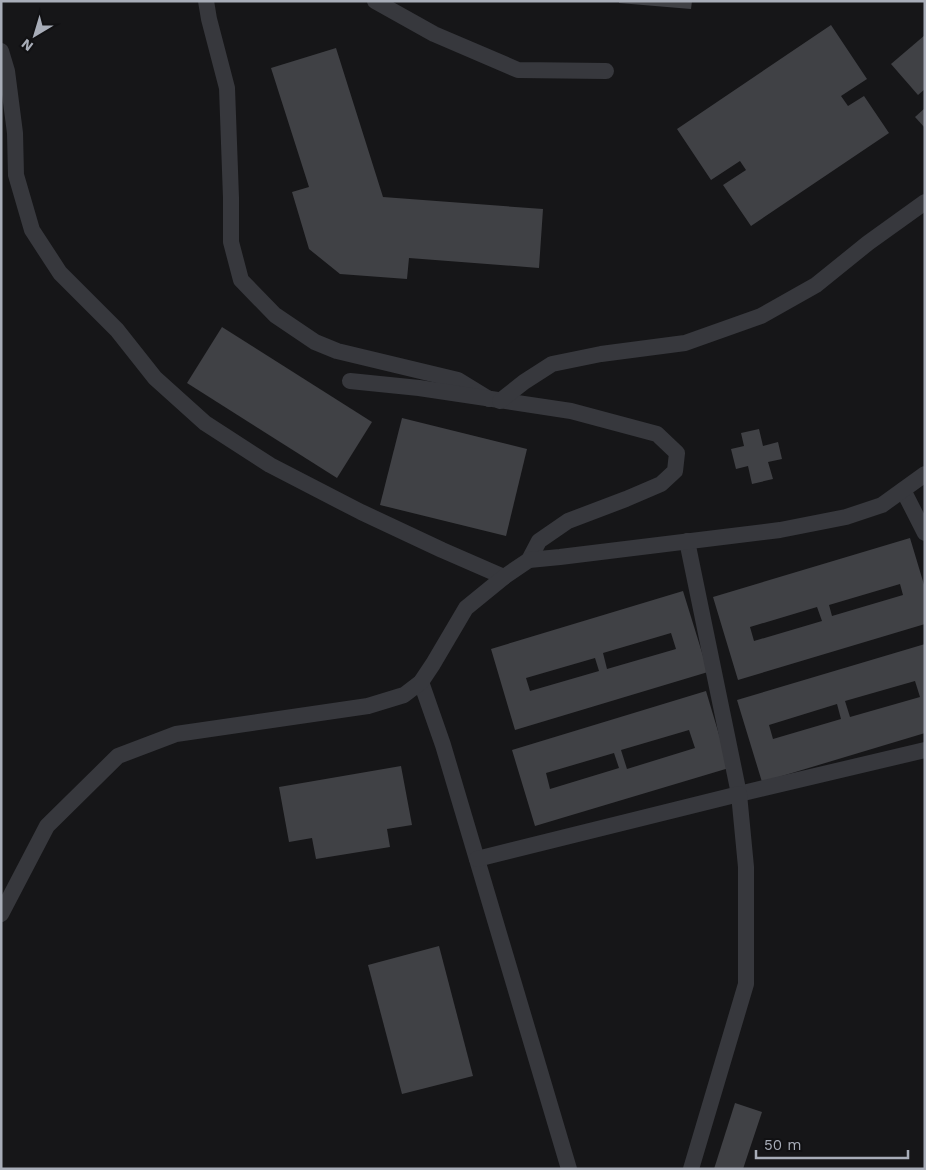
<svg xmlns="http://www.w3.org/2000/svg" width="926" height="1170" font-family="'Work Sans',sans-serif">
  <rect width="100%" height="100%" fill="#161618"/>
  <g fill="#404145" fill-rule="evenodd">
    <polygon points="619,1 692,1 691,9 619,3"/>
    <polygon points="831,25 867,79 841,96 848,106 864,96 889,133 751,226 723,185 746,170 740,161 711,180 677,129"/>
    <polygon points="925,35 925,89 918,95 891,64"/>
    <polygon points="336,48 383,197 543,209 539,268 409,258 407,279 340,274 309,249 292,192 309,187 271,68"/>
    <polygon points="925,108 925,128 915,117"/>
    <polygon points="222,327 372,422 337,478 187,383"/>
    <polygon points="402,418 527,449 506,536 380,505"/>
    <polygon points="759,429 763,446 778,442 782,459 768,462 773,479 752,484 748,466 736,469 731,449 744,446 741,433"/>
    <path d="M 910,538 L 925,588 L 925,624 L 738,680 L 713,597 ZM 900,584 L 903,595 L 832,616 L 829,605 ZM 817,607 L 822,621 L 754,641 L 750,627 Z"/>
    <path d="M 683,591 L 708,672 L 515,730 L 491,649 ZM 671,633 L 676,649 L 607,669 L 603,653 ZM 595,658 L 599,671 L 530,691 L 526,678 Z"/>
    <path d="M 925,644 L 925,733 L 762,782 L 737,700 ZM 915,681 L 920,697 L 850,717 L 845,701 ZM 837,704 L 841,719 L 773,739 L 769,725 Z"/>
    <path d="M 706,691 L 729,768 L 535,826 L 512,750 ZM 689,730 L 695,748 L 627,769 L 621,750 ZM 614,753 L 619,768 L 550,789 L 546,773 Z"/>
    <polygon points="401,766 412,825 387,829 390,847 316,859 312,838 289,842 279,787"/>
    <polygon points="439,946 473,1076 402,1094 368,965"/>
    <polygon points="735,1103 762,1112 743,1169 714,1169"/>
  </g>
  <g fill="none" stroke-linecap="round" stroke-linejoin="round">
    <g stroke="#37383d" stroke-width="16">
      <polyline points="206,1 209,19 227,88 231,198 231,242 241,280 275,315 315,342 337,351 458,380 489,399"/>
      <polyline points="375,1 434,34 518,70 606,71"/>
      <polyline points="1,51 7,71 15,133 16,175 32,230 60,273 117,330 155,378 205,423 270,465 361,512 442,550 504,577"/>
      <polyline points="350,381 419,388 571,411 657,434 677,453 675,471 661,484 626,499 568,521 539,541 529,560"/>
      <polyline points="500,401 524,382 552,364 601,354 685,343 761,316 816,285 868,243 925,202"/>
      <polyline points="903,490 925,533"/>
      <polyline points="687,541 739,794 925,750"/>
      <polyline points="421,682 443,745 569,1169"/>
      <polyline points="477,859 739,794 746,867 746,984 691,1169"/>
      <polyline points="1,914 47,826 118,756 176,734 368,706 404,695 421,682 433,664 466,608 504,577 529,560 560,557 780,530 846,517 882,505 925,474"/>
    </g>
  </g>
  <rect width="926" height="1170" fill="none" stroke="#a8adb8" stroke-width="5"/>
  <g transform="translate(35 35) rotate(218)" stroke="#111113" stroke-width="4" paint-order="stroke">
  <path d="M0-4L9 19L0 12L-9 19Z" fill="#a8adb8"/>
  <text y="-8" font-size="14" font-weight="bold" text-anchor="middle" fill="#a8adb8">N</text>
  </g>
  <path d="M756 1150v8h152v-8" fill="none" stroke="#a8adb8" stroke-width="2.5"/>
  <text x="764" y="1150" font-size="15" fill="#a8adb8" stroke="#111113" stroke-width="4" paint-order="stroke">50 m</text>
</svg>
